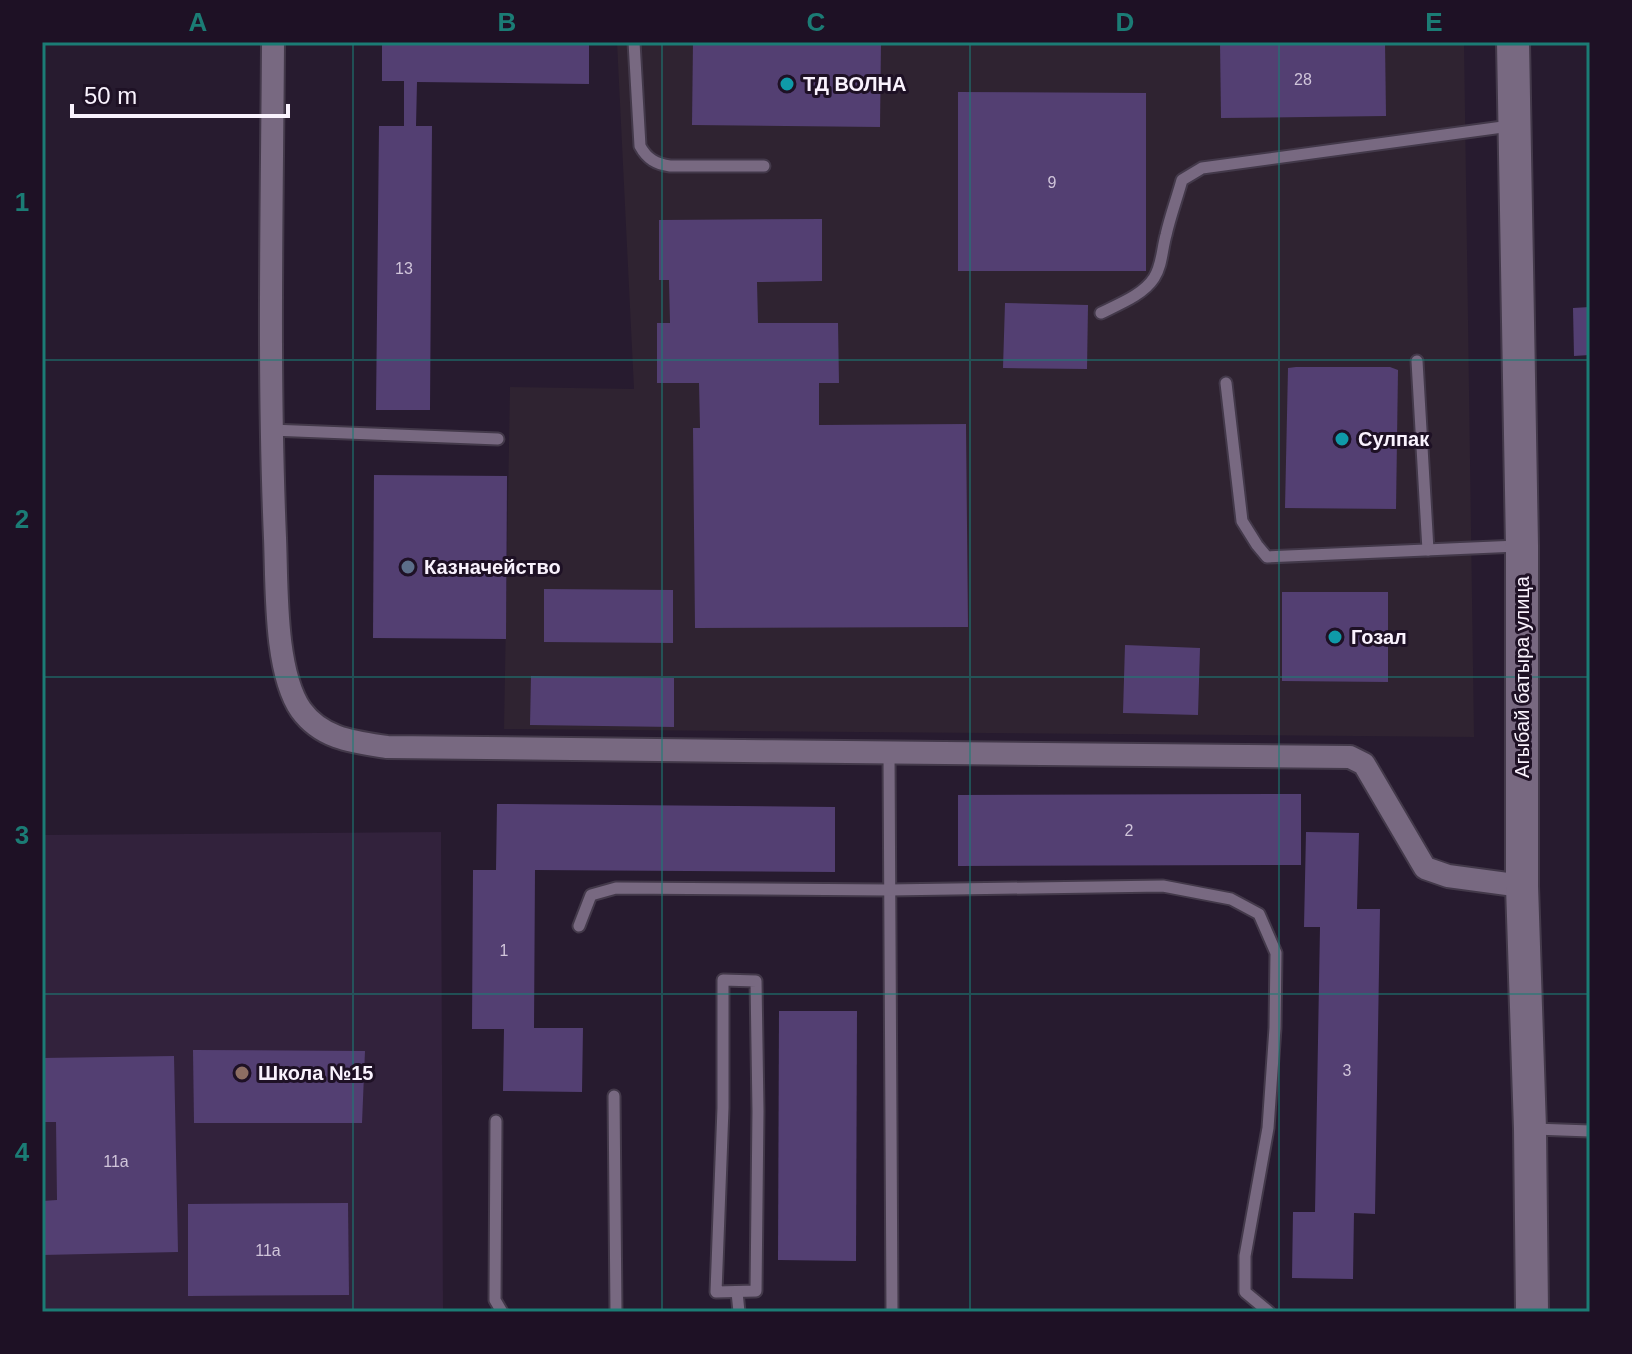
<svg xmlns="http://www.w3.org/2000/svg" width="1632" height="1354" font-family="Helvetica,sans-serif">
  <rect width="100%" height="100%" fill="#271b2f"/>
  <polygon fill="#2f2331" points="617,42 1464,42 1474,737 504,729 510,387 634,389"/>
  <polygon fill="#32223c" points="441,832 443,1312 42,1312 42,835"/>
  <g fill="#533f72">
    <polygon points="382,42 589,42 589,84 417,82 416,126 432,126 430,410 376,410 379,126 404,126 404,81 382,81"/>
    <polygon points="693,42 881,42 880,127 692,125"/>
    <polygon points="1220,42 1385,42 1386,116 1221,118"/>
    <polygon points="958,92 1146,93 1146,271 958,271"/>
    <polygon points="822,219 822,281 757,282 758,323 838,323 839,383 819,383 819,425 966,424 968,627 695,628 693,428 700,428 699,383 657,383 657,323 670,323 669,280 659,280 659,220"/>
    <polygon points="1005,303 1088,305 1087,369 1003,368"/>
    <polygon points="1590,307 1590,355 1574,356 1573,308"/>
    <polygon points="1296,367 1390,367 1398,370 1396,509 1285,508 1288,368"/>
    <polygon points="374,475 507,476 506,639 373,638"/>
    <polygon points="544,589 673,590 673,643 544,642"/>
    <polygon points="1282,592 1388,592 1388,682 1282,681"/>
    <polygon points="1125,645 1200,648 1198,715 1123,713"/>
    <polygon points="531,676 674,678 674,727 530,725"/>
    <polygon points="1301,794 1301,865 958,866 958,795"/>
    <polygon points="497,804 835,807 835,872 535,870 534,1028 583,1028 582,1092 503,1091 504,1029 472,1029 473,870 496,870"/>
    <polygon points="1306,832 1359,833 1357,909 1380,909 1375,1214 1354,1213 1353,1279 1292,1278 1293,1212 1315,1212 1320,927 1304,927"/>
    <polygon points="779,1011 857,1011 856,1261 778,1260"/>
    <polygon points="193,1050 365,1051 362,1123 194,1123"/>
    <polygon points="174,1056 178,1252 42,1255 42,1201 57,1200 56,1122 42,1122 42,1058"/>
    <polygon points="348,1203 349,1295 188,1296 188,1204"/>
  </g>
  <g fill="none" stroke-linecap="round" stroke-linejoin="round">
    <defs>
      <g id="service">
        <path d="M 634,42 L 640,146 C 647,159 656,164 670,166 L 764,166"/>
        <path d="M 1101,313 C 1119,304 1143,295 1154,278 C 1162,266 1162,249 1166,235 C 1170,217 1177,198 1182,180 L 1202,168 L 1510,126"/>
        <polyline points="1417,361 1428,550"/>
        <polyline points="1226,383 1242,521 1257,545 1267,557 1518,546"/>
        <polyline points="271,430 498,439"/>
        <polyline points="889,754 892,1312"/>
        <polyline points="579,926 591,895 616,888 889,890 1163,886 1231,899 1259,914 1276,953 1275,1028 1268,1128 1245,1256 1245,1292 1269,1312"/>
        <polygon points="723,980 756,981 758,1111 756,1291 716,1292 723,1108"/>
        <polyline points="614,1096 616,1312"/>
        <polyline points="496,1121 495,1300 502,1312"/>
        <polyline points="1534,1129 1590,1131"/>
        <polyline points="737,1292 739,1312"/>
      </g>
      <path id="minor" d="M 273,42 C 272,207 268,373 275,538 C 277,585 274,671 301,710 C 322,739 354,742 387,747 C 708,750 1029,755 1350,757 L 1364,764 L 1425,868 L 1448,876 L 1522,886"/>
      <polyline id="secondary" points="1513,42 1522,546 1522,886 1530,1129 1532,1312"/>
    </defs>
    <use href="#service" stroke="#43394a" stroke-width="15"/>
    <use href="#minor" stroke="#43394a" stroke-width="26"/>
    <use href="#secondary" stroke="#43394a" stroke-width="36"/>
    <use href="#service" stroke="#786981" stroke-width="11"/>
    <use href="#minor" stroke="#786981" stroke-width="22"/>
    <use href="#secondary" stroke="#786981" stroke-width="32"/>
  </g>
  <path fill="none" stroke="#1b7c75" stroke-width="2" stroke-opacity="0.55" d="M 353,42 L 353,1312M 662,42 L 662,1312M 970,42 L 970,1312M 1279,42 L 1279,1312M 42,360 L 1590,360M 42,677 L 1590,677M 42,994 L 1590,994"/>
  <g fill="#0f9aa8" stroke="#1e1125" stroke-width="3">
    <circle cx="787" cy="84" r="8"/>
    <circle cx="1342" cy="439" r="8"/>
    <circle cx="1335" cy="637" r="8"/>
  </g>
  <circle fill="#5c6f8a" stroke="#1e1125" stroke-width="3" cx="408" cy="567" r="8"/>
  <circle fill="#8d6e63" stroke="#1e1125" stroke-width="3" cx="242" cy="1073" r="8"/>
  <g text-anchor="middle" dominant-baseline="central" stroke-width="6" stroke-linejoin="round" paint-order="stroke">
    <g font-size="16" fill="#d0c5da">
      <text x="1303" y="79">28</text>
      <text x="1052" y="182">9</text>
      <text x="404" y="268">13</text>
      <text x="1129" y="830">2</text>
      <text x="504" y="950">1</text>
      <text x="1347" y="1070">3</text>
      <text x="116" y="1161">11а</text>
      <text x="268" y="1250">11а</text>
    </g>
    <g font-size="20" font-weight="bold" fill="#f9f2fd" stroke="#1e1125" text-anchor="start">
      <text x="803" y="84">ТД ВОЛНА</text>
      <text x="1358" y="439">Сулпак</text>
      <text x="424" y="567">Казначейство</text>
      <text x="1351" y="637">Гозал</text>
      <text x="258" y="1073">Школа №15</text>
    </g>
    <g font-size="20" fill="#f9f2fd" stroke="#1e1125">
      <text transform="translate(1522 677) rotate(-90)">Агыбай батыра улица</text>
    </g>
  </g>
  <rect width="1632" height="1354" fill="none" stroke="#1e1125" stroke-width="88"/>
  <path d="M72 104v12h216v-12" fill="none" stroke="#f9f2fd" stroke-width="4"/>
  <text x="84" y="104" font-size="24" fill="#f9f2fd" stroke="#1e1125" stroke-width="6" paint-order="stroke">50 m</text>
  <rect x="44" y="44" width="1544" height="1266" fill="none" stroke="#1b7c75" stroke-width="3"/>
  <g font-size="26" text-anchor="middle" font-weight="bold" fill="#1b7c75">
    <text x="198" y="31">A</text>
    <text x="507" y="31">B</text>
    <text x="816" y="31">C</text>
    <text x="1125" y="31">D</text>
    <text x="1434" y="31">E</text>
    <text x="22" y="211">1</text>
    <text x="22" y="528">2</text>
    <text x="22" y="844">3</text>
    <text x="22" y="1161">4</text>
  </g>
</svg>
